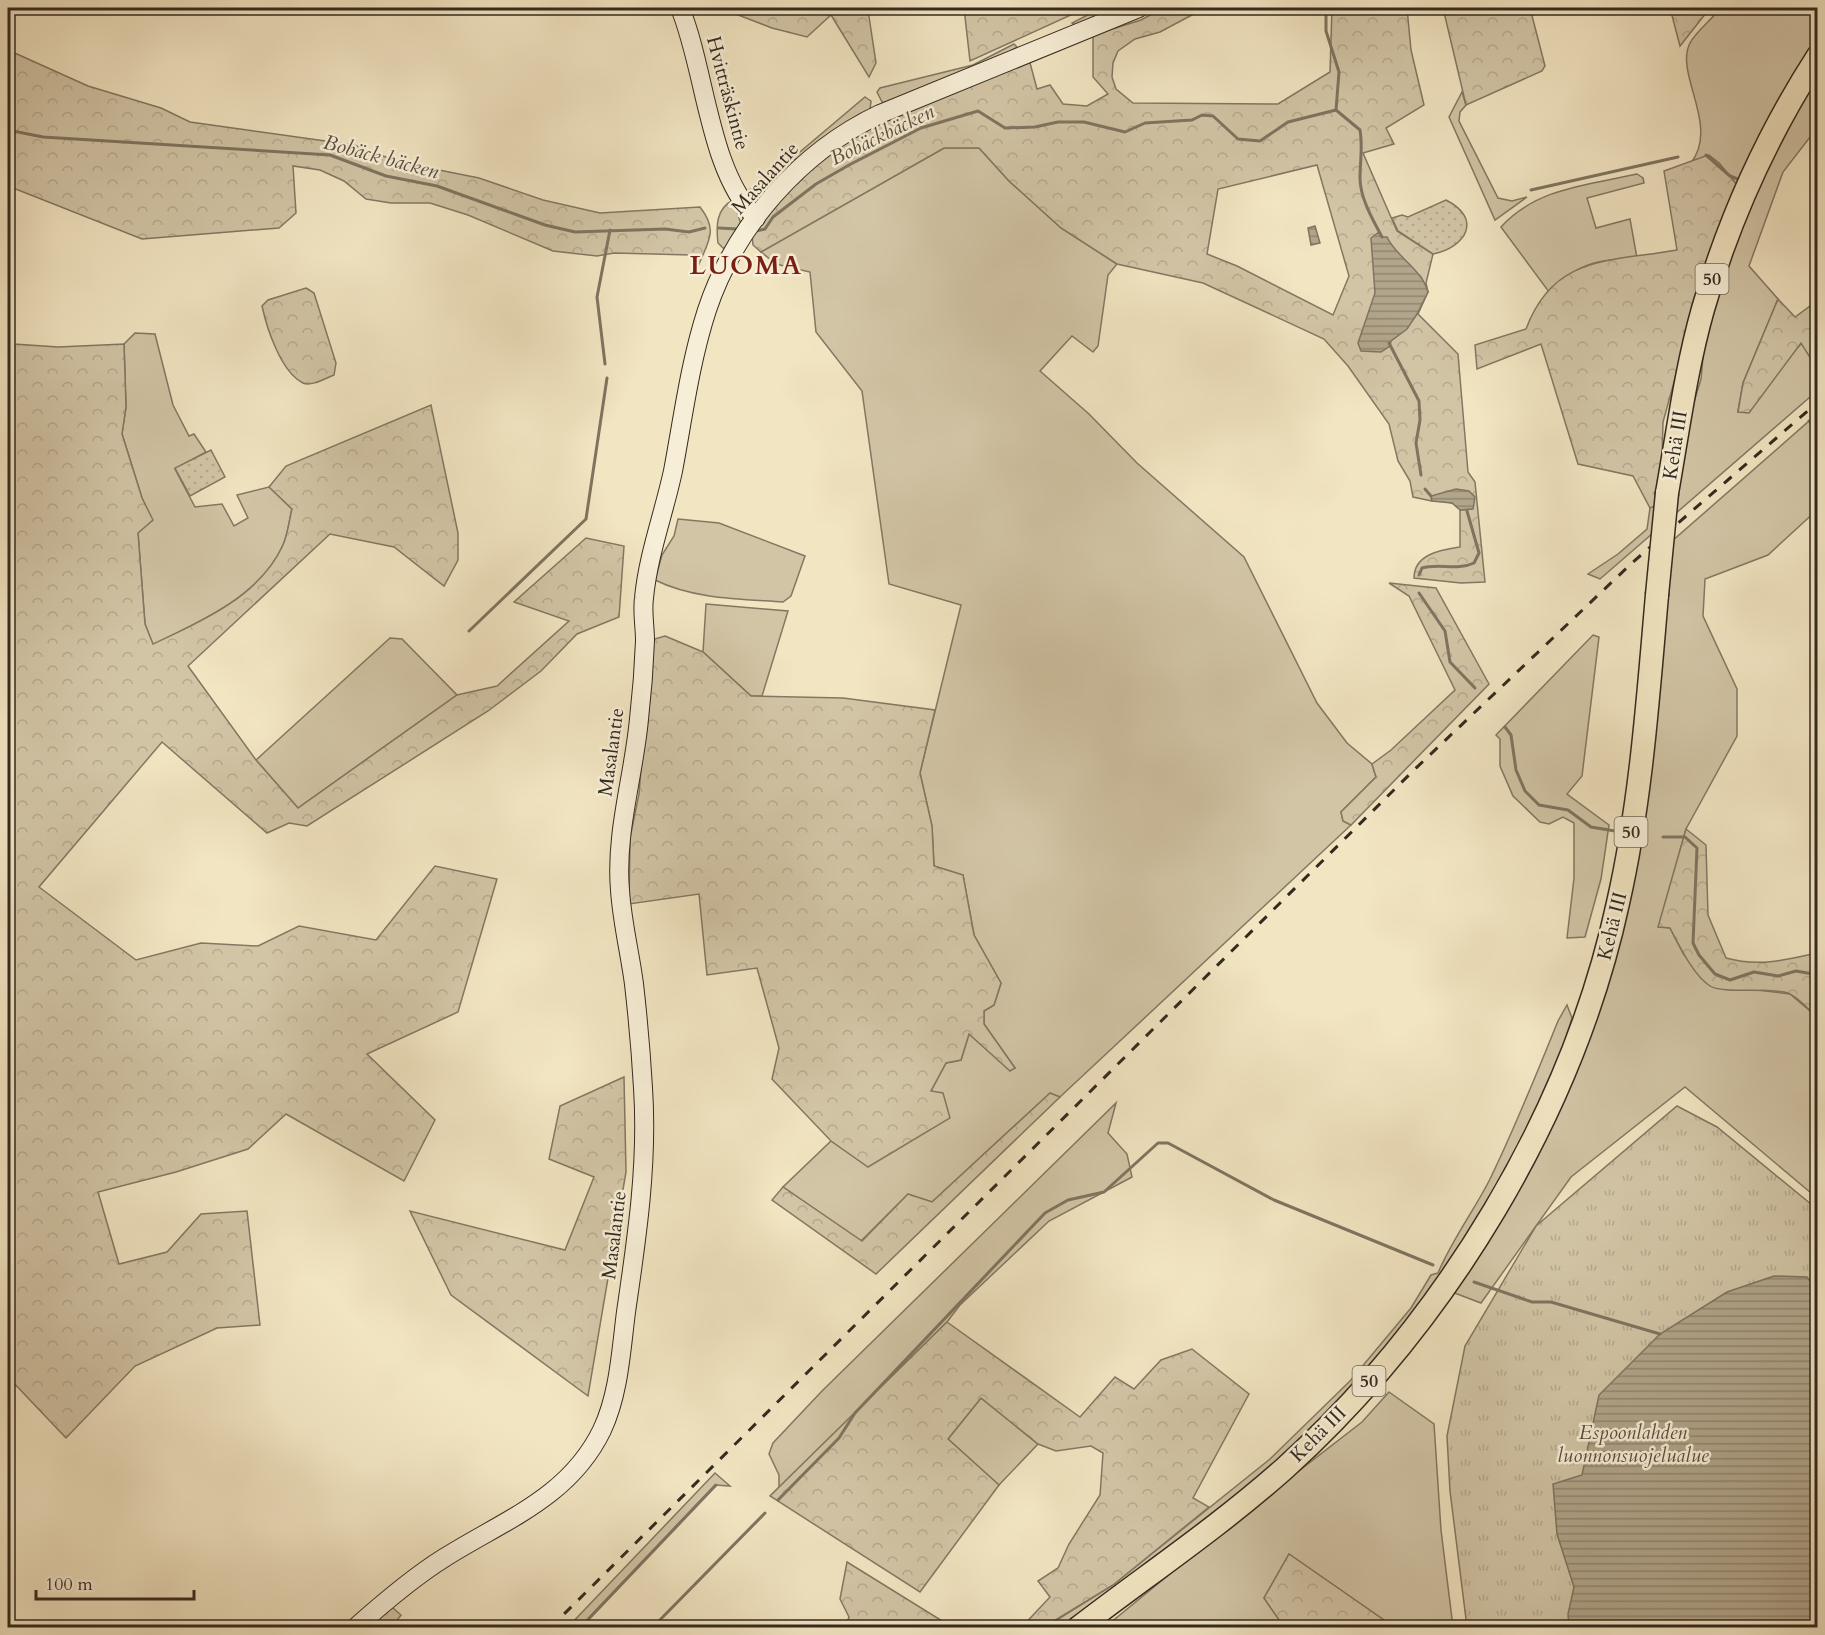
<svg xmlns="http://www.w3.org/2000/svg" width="1825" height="1635" font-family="Cardo,serif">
  <defs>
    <pattern id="forest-crowns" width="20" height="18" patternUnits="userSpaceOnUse" patternTransform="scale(1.5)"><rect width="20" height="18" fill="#d2c5a6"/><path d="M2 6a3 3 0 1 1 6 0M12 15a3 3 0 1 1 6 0" fill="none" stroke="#b5a98e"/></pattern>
    <pattern id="park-tufts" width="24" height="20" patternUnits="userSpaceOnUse" patternTransform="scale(1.5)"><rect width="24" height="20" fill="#d2c5a6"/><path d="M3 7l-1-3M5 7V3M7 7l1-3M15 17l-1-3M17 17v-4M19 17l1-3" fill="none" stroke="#b5a98e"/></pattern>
    <pattern id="garden-dots" width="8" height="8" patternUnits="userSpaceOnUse" patternTransform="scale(1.5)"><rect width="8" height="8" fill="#d2c5a6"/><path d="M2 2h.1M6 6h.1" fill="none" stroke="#b5a98e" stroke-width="1.8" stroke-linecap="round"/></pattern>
    <pattern id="water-rules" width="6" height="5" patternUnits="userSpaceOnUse" patternTransform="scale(1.5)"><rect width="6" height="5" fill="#b1a58b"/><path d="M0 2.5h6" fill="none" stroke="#918771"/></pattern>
  </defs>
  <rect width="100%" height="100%" fill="#f2e5c2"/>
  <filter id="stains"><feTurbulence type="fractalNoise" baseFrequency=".00333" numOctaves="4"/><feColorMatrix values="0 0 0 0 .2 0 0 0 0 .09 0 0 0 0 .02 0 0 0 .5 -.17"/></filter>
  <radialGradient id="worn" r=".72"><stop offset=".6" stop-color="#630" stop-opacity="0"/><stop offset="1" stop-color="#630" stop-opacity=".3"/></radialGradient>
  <g fill="#d2c5a6" stroke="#827862" stroke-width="1.5">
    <polygon points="1101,8 1123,8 1075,25 1072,23"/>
    <path d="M 1720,8 L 1817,8 L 1817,40 L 1796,70 L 1737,185 L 1719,163 L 1709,155 L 1691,163 C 1720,125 1674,74 1690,43 C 1697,30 1712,20 1720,8 Z"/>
    <polygon points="1014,44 1017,47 1001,57 885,103 882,102 877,92 880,88 973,65"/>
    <polygon points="1817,71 1817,128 1783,172 1749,266 1778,299 1743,383 1738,411 1802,343 1817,365 1817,391 1600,579 1588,574 1618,554 1647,529 1650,508 1676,494 1683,438 1701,379 1705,335 1728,260 1770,152"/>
    <polygon points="1462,92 1466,105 1460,112 1459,121 1498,198 1512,201 1527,197 1495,220 1449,117"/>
    <polygon points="865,97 871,101 870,110 795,160 794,157"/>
    <polygon points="944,148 979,148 1009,181 1061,228 1117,264 1108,275 1098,346 1093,352 1072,336 1040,371 1089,414 1137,463 1244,557 1317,703 1347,743 1372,764 1376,777 1341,812 1343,821 1351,825 1060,1097 1050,1093 932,1202 908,1194 861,1241 783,1187 831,1141 868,1166 931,1091 946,1063 961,1060 969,1034 1010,1070 1015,1068 984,1024 984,1011 994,1005 1001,983 974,935 963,875 934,866 932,826 920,773 961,605 889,584 862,391 816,332 810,272 776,264 761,252"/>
    <path d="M 778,174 L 780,177 C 771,188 764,201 748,194 L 749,190 Z"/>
    <path d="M 1637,174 L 1643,178 L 1644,183 L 1587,198 L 1596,228 L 1630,219 L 1637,258 C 1594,261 1582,261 1549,292 L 1501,227 C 1536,188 1588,185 1637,174 Z"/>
    <path d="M 733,200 L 741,224 L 728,248 L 723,248 L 718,243 C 716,226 716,209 733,200 Z"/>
    <path d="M 135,333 L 155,334 L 173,405 L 189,436 L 194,434 L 206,452 L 175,469 L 195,507 L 222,504 L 234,526 L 248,518 L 237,495 L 269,487 L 292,509 C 289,521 288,534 283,545 C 260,597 200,621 153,645 L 145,624 L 138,533 L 152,520 L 142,498 L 122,434 L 126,407 L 124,344 Z"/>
    <polygon points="1817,414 1817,510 1768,555 1705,579 1703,616 1737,689 1737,736 1686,829 1659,926 1670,928 1684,955 1730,990 1742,988 1790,994 1817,1017 1817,1198 1685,1087 1571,1177 1481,1303 1452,1292 1586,1039 1671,542"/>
    <path d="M 678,519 L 719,523 L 805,556 L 791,596 L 783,602 C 741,599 693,599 655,580 L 662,555 L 674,536 Z"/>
    <polygon points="706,604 788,611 762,696 751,696 703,652"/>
    <polygon points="1593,635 1599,637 1582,776 1567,794 1609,825 1601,879 1585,937 1567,938 1574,878 1574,823 1563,817 1549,824 1540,822 1513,796 1500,766 1500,739 1496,735"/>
    <polygon points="390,638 402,639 457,695 298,808 256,760"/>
    <path d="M 1567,1005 L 1572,1018 L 1557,1066 L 1538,1109 L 1461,1248 L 1388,1348 L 1297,1445 L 1232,1501 L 1088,1610 L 1063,1627 L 1044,1628 L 1113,1585 L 1270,1459 L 1350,1381 L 1411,1308 L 1431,1275 L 1438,1273 C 1452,1240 1473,1212 1489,1181 C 1515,1128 1536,1075 1558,1021 Z"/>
    <polygon points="1116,1103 1108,1133 1127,1154 1132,1177 1049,1221 960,1305 947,1322 779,1488 779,1475 769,1454 773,1443 822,1391"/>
    <polygon points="1389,1392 1434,1424 1441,1530 1453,1627 1394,1627 1289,1554 1264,1598 1284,1627 1104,1628 1238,1518 1362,1422"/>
    <polygon points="981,1398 1038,1444 999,1485 948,1439"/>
    <polygon points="715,1473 730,1486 715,1485 580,1627 568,1627"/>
  </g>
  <g fill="url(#forest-crowns)" stroke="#827862" stroke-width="1.5" fill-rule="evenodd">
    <polygon points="720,8 808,8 830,15 835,8 888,8 868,10 876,63 869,77 831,15 807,37 772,28"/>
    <polygon points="964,8 1086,8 970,61"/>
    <path d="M 1163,8 L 1205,8 L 1160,32 L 1135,39 L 1118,51 L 1113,63 L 1112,77 L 1116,89 L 1133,103 L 1278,104 L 1330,72 L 1332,8 L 1407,8 L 1411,50 L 1424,105 L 1386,128 L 1394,144 L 1363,153 L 1397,231 L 1433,254 L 1426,283 L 1428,292 L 1418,314 L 1458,354 L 1468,472 L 1475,482 L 1485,582 L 1461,583 L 1414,578 C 1414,554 1441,550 1460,547 L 1460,510 L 1472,509 L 1431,497 L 1432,501 L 1413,497 L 1410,481 L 1398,461 L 1389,424 L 1348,366 L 1324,339 L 1203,283 L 1117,264 L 1061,228 L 1009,181 L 979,148 L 944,148 L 761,252 L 753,245 L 752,235 L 806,170 L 852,134 L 1029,59 L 1037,89 L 1050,85 L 1063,104 L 1087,106 L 1108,94 L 1093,77 L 1093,35 L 1141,20 ZM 1317,165 L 1349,276 L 1333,315 L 1237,266 L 1207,254 L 1218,189 Z"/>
    <polygon points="1443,8 1530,8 1545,66 1542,71 1466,105"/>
    <polygon points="1670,8 1710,8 1680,46"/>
    <path d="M 8,50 L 88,86 L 161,108 L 190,122 L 354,145 L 399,162 L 479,178 L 543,200 L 600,213 L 700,207 C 718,230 709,240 699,264 L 691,255 L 614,253 L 597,256 L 553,251 L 468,215 L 430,203 L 391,203 L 366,199 L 344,181 L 320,170 L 293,166 L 296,213 L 279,228 L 142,239 L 8,186 Z"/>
    <path d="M 1708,155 L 1719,163 L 1737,185 L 1679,364 L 1663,422 L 1662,459 L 1657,505 L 1650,508 L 1633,476 L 1578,464 L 1541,344 L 1477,369 L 1475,345 L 1526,329 C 1554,254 1611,262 1677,250 L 1664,171 Z"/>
    <path d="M 8,269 L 11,269 L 14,344 L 58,347 L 124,344 L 126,407 L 122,434 L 142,498 L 153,520 L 138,533 L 145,624 L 153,644 C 201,622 260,596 283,545 C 288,534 289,521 292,509 L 269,487 L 286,466 L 431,405 L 458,533 L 458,560 L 444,586 L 394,547 L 330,534 L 188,666 L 256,760 L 298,808 L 457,695 L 497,686 L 569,621 L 514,602 L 586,538 L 624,546 L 619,617 L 577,634 L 541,671 L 488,711 L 307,826 L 289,823 L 267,833 L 162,742 L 39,887 L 136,960 L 201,943 L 258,946 L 299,926 L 376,940 L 435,866 L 497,879 L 458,1012 L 367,1054 L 435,1120 L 404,1181 L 286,1114 L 248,1149 L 176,1172 L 98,1192 L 119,1264 L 167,1252 L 201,1214 L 247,1211 L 260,1325 L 217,1328 L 135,1366 L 66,1438 L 8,1377 Z"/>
    <path d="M 306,288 L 314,293 L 336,363 L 334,375 C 326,378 311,387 303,383 C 281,372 267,329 262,306 L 268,300 Z"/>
    <polygon points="1778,299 1795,317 1817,301 1817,365 1816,367 1801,343 1749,413 1738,412 1743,383"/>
    <polygon points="1389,583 1436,588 1489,684 1351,825 1343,821 1341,812 1376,777 1372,764 1391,750 1455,690 1409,596"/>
    <polygon points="665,636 703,652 751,696 843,698 935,710 920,773 932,826 934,866 963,875 974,935 1001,983 994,1005 984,1011 984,1024 1015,1068 1010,1071 969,1034 961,1060 946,1063 931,1091 943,1093 950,1118 868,1167 831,1141 772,1079 779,1048 757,968 707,975 699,894 629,904 630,838 639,794 651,640"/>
    <path d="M 1686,829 L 1706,845 L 1708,915 L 1726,958 C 1758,967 1786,960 1817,953 L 1817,1017 C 1809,1010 1798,997 1788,993 C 1770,987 1722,994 1710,986 C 1693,975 1679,945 1670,928 L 1658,927 Z"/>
    <polygon points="624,1077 626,1172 588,1396 451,1295 410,1211 565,1250 594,1177 549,1159 560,1106"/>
    <polygon points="1050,1093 1060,1097 876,1274 772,1200 783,1187 862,1241 908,1194 932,1202"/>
    <polygon points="947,1322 1080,1417 1115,1377 1134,1389 1161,1360 1192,1349 1249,1394 1193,1498 1209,1507 1113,1585 1044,1627 1021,1628 1050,1597 1038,1581 1058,1568 1069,1544 1100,1495 1103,1453 1091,1446 1056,1451 1038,1444 981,1398 948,1439 999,1485 920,1592 770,1496"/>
    <polygon points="1289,1554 1394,1627 1284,1627 1264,1598"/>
    <polygon points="847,1562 952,1627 845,1627 849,1617 840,1599"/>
    <polygon points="385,1601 401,1615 392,1627 355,1628"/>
  </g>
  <polygon fill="url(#park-tufts)" stroke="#827862" stroke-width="1.5" points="1677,1106 1717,1127 1817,1209 1817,1627 1467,1627 1450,1491 1447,1436 1465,1346 1536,1226"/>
  <g fill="url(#garden-dots)" stroke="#827862" stroke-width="1.5">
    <path d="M 1446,200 C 1483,219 1466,247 1433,254 L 1398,231 L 1392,218 L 1402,215 L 1408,217 Z"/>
    <polygon points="211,450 225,477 190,496 175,468"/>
  </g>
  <g fill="url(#water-rules)" stroke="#7f7460" stroke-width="1.5">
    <polygon points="1315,226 1320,243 1311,245 1308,228"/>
    <path d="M 1379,232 L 1382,237 L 1387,237 C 1396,257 1422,269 1428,292 L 1417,314 L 1407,329 L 1391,341 L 1390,346 L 1381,352 L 1361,351 L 1358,343 L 1375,293 L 1371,238 Z"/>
    <polygon points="1456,489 1469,491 1475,497 1473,509 1460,510 1452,503 1432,501 1431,496"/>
    <polygon points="1774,1276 1807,1277 1817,1290 1817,1627 1597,1628 1588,1623 1584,1627 1569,1627 1568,1614 1574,1587 1557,1534 1553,1484 1582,1475 1599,1395 1660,1334 1727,1292"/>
  </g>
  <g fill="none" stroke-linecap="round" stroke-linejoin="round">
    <g stroke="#7f7460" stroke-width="3">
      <polyline points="1326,8 1326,31 1339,72 1336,110"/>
      <polyline points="8,130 43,137 330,155 386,176 437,186 545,225 575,232 665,229 689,232 705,228"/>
      <polyline points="1706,155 1730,176 1740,180"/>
      <polyline points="1531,190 1678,157"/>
      <polyline points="719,228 737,229"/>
      <path d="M 756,231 L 765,229 L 773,217 L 816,184 L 849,165 L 921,128 L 978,111 L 1005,128 L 1035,127 L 1058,122 L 1084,122 L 1125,132 L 1145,123 L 1192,120 L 1202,115 L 1213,116 L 1238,139 L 1260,141 L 1288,122 L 1336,110 L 1360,130 C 1363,147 1360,161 1360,178 C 1360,198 1373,220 1382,237"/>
      <polyline points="1389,343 1419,401 1420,420 1416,443 1421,475"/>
      <polyline points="605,364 597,297 610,230"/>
      <polyline points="1809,421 1818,428"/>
      <polyline points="1425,489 1431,496"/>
      <path d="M 1419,575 L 1422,568 C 1439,563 1457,571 1474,563 L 1479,553 L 1467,511"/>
      <polyline points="1419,593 1445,631 1450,662 1475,688"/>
      <polyline points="469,631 586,519 607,378"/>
      <polyline points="1505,727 1511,735 1516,770 1525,791 1539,805 1568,810 1591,827 1615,831"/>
      <polyline points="1663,837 1685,837 1697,848 1693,943 1699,955 1715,974 1730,980 1754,972 1778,976 1796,971 1813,974 1818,972"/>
      <polyline points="1474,1282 1532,1302 1551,1302 1660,1334"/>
      <polyline points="778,1500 839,1438 855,1413 1045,1213 1068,1200 1104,1192 1158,1143 1168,1143 1274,1200 1433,1265"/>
      <polyline points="580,1628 716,1485"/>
      <polyline points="652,1628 765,1513"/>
    </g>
    <defs>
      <g id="secondary">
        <path d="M 680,8 C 706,71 708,169 756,218"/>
        <path d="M 355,1628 C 383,1603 412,1578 444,1558 C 504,1520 569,1498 602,1430 C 619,1394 621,1351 626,1312 C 637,1237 648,1163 643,1088 C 641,1053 638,1019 634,984 C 630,953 622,922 620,890 C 615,833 634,775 639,719 C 642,693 644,667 645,641 C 645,626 642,612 644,598 C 648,555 664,513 673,471 C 683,418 690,362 707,310 C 735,226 800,152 880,114 L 1139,8"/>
      </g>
      <g id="highway">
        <path d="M 1667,493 C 1678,431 1686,369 1703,309 C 1729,219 1767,135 1818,56"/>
        <path d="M 1078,1628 C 1147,1575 1220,1526 1285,1468 C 1445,1323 1572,1115 1618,903 C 1641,802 1648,698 1657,595"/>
      </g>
    </defs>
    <use href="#secondary" stroke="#332a1f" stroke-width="20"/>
    <use href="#highway" stroke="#332a1f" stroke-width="25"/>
    <use href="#secondary" stroke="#f7eed7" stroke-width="18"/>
    <use href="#highway" stroke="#f2e5c2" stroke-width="22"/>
    <polyline stroke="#332a1f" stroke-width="3" stroke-dasharray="10 10" stroke-linecap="butt" points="550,1628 1415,769 1633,562 1818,402"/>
    <defs>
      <polyline id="highway-bridge" points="1657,595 1667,493"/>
    </defs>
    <use href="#highway-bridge" stroke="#332a1f" stroke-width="25" stroke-linecap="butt"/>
    <use href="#highway-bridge" stroke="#f2e5c2" stroke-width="22"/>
  </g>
  <g text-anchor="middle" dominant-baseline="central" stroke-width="5" stroke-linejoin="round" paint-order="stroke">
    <g fill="#f7eed7" stroke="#6e6556" stroke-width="1.5">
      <rect x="1695.5" y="264" width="33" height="30" rx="4.5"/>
      <rect x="1614.5" y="817" width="33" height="30" rx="4.5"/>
      <rect x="1352.5" y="1366" width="33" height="30" rx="4.5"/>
    </g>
    <g font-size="18" font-weight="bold" fill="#332a1f">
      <text x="1712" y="279">50</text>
      <text x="1631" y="832">50</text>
      <text x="1369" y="1381">50</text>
    </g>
    <g font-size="20" fill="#332a1f" stroke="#f7eed7">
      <text transform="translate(728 93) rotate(75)">Hvitträskintie</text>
      <text transform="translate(765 178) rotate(-48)">Masalantie</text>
      <text transform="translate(1675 445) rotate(-81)">Kehä III</text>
      <text transform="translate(611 752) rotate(-82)">Masalantie</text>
      <text transform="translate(1612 926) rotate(-76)">Kehä III</text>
      <text transform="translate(614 1235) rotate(-83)">Masalantie</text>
      <text transform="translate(1318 1434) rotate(-45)">Kehä III</text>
    </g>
    <g font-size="20" font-style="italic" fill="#5b5141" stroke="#f7eed7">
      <text x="1633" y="1432">Espoonlahden<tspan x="1633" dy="23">luonnonsuojelualue</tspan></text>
    </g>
    <g font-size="21" font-style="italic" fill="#594f3f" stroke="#f7eed7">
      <text transform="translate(882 135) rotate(-26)">Bobäckbäcken</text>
      <text transform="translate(381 157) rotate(15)">Bobäck bäcken</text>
    </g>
    <g font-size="26" font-weight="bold" letter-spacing="1.5" fill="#7a1f14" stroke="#f7eed7">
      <text x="746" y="265">LUOMA</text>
    </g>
  </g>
  <rect width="1825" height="1635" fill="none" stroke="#f2e5c2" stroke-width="30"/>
  <rect x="9" y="9" width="1807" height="1617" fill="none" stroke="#332a1f" stroke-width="3"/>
  <rect x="15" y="15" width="1795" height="1605" fill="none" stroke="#332a1f" stroke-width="1.5"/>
  <path d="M36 1590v9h158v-9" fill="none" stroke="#332a1f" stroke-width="3"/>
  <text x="45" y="1590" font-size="18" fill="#332a1f" stroke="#f7eed7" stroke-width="4.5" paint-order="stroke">100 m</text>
  <rect width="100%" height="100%" filter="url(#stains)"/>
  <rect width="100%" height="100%" fill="url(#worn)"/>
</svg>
